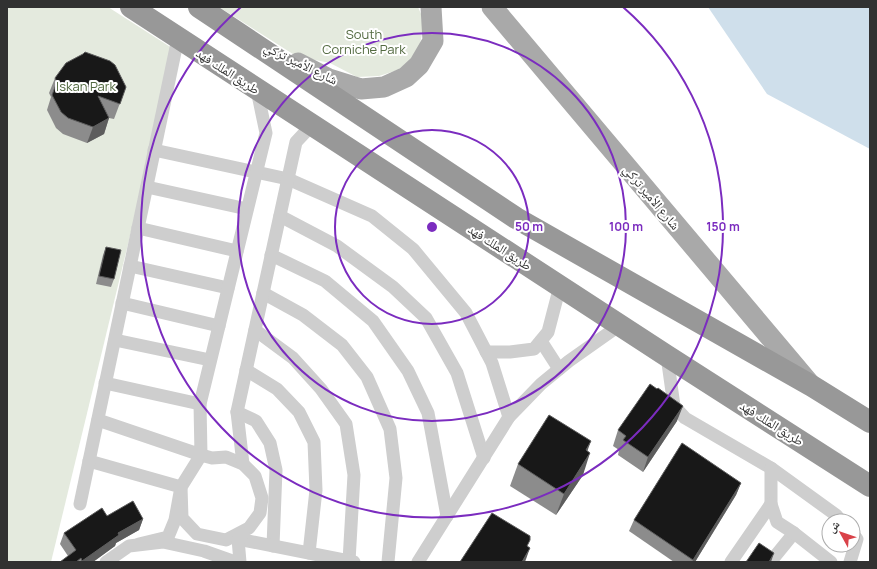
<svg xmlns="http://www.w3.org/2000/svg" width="877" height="569" font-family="Manrope,'Noto Naskh Arabic',sans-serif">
  <rect width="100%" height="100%" fill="#fff"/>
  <g fill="#e4eade">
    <polygon points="7,7 108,7 175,50 51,562 7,562"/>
    <polygon points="219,7 418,7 421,14 423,29 420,44 411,59 398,70 379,76 357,77 330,63 296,56"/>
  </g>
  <polygon fill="#cfdfeb" points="708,7 870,7 870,149 767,94"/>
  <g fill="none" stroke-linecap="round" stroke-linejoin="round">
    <g stroke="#cecece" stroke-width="13">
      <polyline points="154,150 288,179 372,216 413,249 466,313 492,363 509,417"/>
      <polyline points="147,187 247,209"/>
      <polyline points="280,216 337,246 393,287 426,318 457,373 484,458"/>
      <polyline points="138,228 237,251"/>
      <polyline points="271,255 325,281 373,321 408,371 428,413 447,516"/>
      <polyline points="130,266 228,288"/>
      <polyline points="263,293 303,315 342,345 367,377 390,429 396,478 388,562"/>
      <polyline points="122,303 219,326"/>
      <polyline points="255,330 293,358 321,389 346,424 354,475 349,561"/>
      <polyline points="115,340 210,360"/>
      <polyline points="541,341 559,369"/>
      <polyline points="486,352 510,352 534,349 548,332 560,286"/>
      <polyline points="667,356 674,406 685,418 771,468 836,515 841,521"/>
      <polyline points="246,370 277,389 299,412 314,442 316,490 309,553"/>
      <polyline points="105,383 200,404"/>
      <polyline points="237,412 256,421 270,443 276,470 273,546"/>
      <polyline points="98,420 201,455 200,404 266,133 257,90"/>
      <polygon points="201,455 212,458 226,457 243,464 255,476 262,498 260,513 249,528 226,540 197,534 182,518 181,487"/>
      <polyline points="89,461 181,487 175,520 168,537 139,544"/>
      <polyline points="243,464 237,412 296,142 311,126"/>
      <polyline points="80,504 178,38"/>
      <polyline points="771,504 771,468"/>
      <polyline points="238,539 354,562"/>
      <polyline points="772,560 794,533"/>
      <polyline points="106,562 129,546 163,542 204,551 235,562"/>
      <polyline points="240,562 238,539 243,534"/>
      <polyline points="418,562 509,417 541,384 569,361 620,325"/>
      <polyline points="731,562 771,504 777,522 794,533 831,562"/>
      <polyline points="850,562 857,539 853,534"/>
    </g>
    <g stroke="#a9a9a9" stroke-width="21">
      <polyline points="492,7 809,383"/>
      <polyline points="298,63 329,79 361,89 384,87 406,77 419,65 433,41 431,7"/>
    </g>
    <g stroke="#989898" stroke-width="22">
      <polyline points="131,7 667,356 870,486"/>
      <polyline points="199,7 516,218 812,386 870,422"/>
    </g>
  </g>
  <g fill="#8c8c8c">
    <polygon points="55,78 126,87 114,119 109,118 104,134 87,143 63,134 56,128 47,110 51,97 49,93"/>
    <polygon points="106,247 114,279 111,287 96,284 103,255"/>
    <polygon points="677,421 643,472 618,455 619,450 613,446 618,430"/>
    <polygon points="587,451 583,475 556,515 510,486 518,464"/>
    <polygon points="741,483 736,495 695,562 674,562 629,531 634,520"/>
    <polygon points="107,516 143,519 139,530 116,543 115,546 93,562 60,562 68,556 60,544 64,533"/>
  </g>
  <g fill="#5d5d5d">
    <polygon points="109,118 104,134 87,143 93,127"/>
    <polygon points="683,406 677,421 643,472 648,457"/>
    <polygon points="591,441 583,463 586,450"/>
    <polygon points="590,453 583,475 556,515 564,494"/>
    <polygon points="741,483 736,495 695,562 692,562"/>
    <polygon points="143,519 139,530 116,543 115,546 93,562 82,562 82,561 118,533"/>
    <polygon points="530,548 525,562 522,562"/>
    <polygon points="774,553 771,562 769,562"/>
  </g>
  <g fill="#181818" stroke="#5d5d5d">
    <polygon points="85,52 110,61 115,65 126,87 120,104 98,96 109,118 93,127 68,118 61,112 52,95 57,82 55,78 66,63 83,54"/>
    <polygon points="106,247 121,250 114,279 99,276"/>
    <polygon points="650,384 657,389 658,388 683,406 648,457 623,440 626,436 618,430"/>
    <polygon points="549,415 591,441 586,450 590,453 564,494 518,464"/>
    <polygon points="682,443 741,483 693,560 634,520"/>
    <polygon points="133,501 143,519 118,533 119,535 82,561 81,558 76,562 60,562 76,550 64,533 102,508 107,516"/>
    <polygon points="492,513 530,536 530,540 527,546 530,548 522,562 460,562"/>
    <polygon points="759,543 774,553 769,562 746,562"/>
  </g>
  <g fill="none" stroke="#7b2cbf" stroke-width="2">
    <circle cx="432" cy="227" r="97"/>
    <circle cx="432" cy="227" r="194"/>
    <path d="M623 7A291 291 0 1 1 241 7"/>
  </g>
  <g text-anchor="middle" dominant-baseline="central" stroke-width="4" stroke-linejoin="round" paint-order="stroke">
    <g font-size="13" fill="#536a41" stroke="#fff">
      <text x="364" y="34">South<tspan x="364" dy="15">Corniche Park</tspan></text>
      <text x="86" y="86">Iskan Park</text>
    </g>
    <g font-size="13" fill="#313131" stroke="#fff">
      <text transform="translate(301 63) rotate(26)">شارع الأمير تركي</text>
      <text transform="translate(228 71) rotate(33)">طريق الملك فهد</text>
      <text transform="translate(652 197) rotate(50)">شارع الأمير تركي</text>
      <text transform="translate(500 247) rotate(33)">طريق الملك فهد</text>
      <text transform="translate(772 423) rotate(32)">طريق الملك فهد</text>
    </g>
  </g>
  <circle cx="432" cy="227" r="6" fill="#7b2cbf" stroke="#fff" stroke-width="2"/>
  <g font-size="12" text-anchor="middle" font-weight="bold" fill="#7b2cbf" stroke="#fff" stroke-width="4" stroke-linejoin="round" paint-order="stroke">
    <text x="529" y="231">50 m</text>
    <text x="626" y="231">100 m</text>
    <text x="723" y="231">150 m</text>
  </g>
  <rect width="877" height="569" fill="none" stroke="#313131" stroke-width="16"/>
  <g transform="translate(841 533) rotate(310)"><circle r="19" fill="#ffffff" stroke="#adadad"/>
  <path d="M0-3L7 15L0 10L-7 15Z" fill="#d94249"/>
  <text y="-6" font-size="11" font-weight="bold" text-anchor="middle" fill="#313131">ش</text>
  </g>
</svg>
